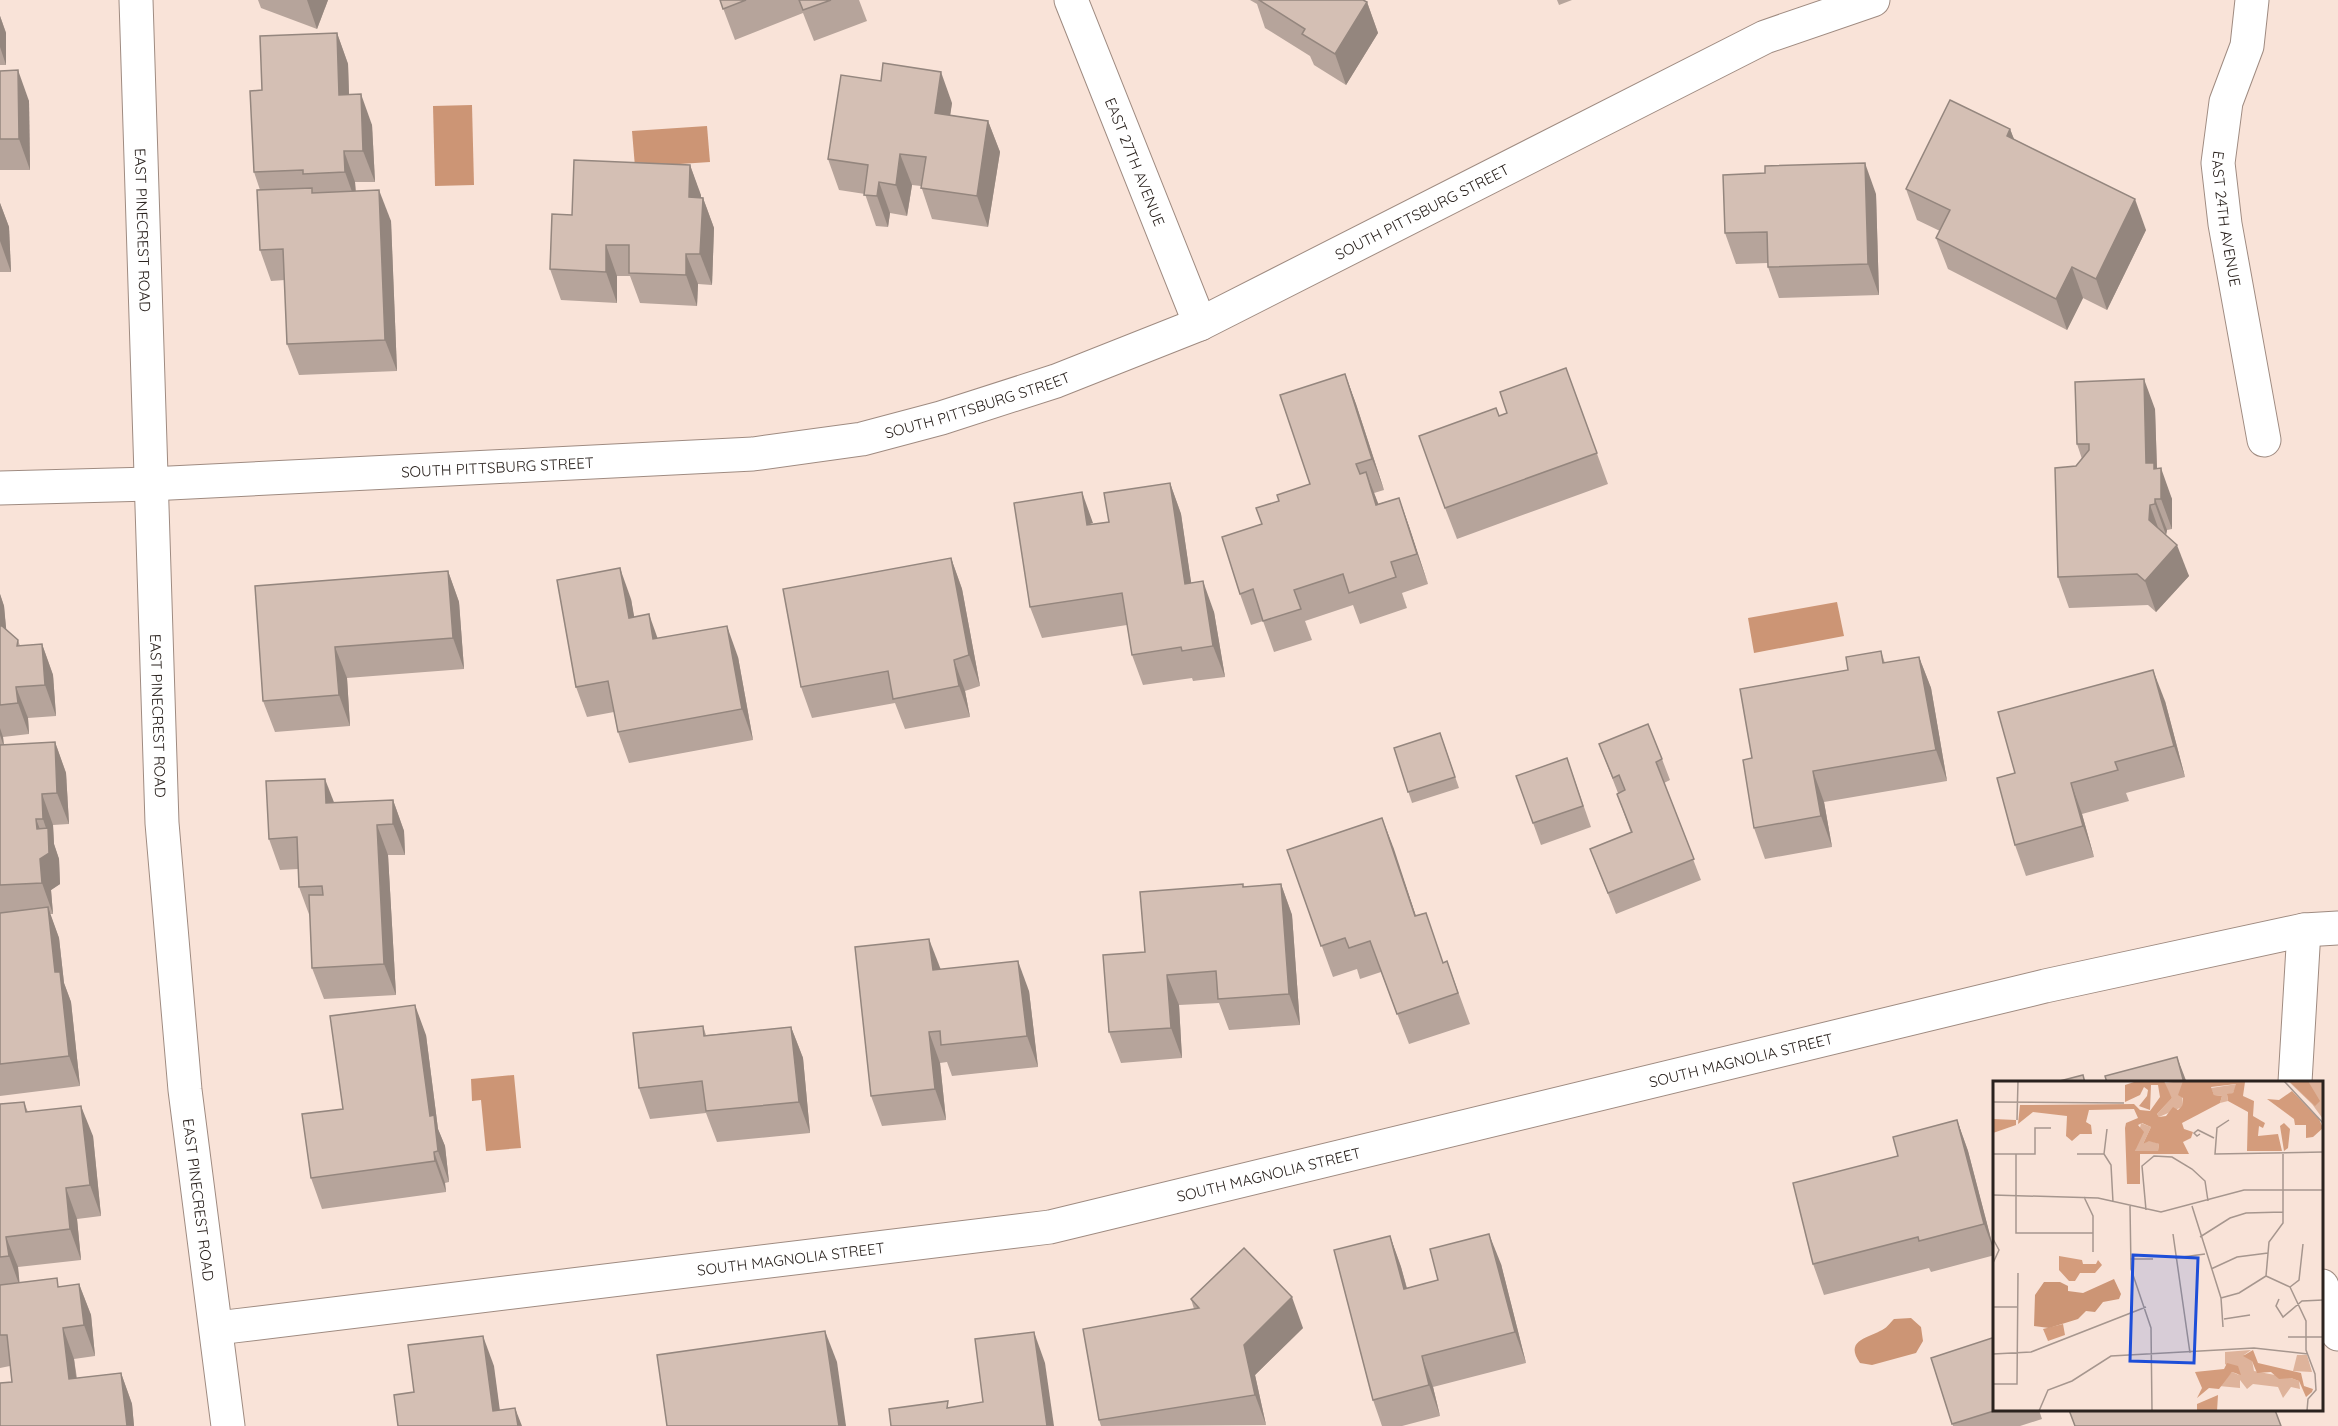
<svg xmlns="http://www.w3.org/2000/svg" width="2338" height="1426" font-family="Quicksand,sans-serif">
  <rect width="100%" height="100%" fill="#f9e3d8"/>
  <g fill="#cc9575">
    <polygon points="472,105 474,185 435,186 433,106"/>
    <polygon points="707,126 710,162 635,167 632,131"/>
    <polygon points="1837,602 1844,636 1754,653 1748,618"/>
    <polygon points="514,1075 521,1148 486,1151 481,1100 472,1101 471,1079"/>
    <path d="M 1911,1318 L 1921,1327 L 1923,1341 L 1916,1353 L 1872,1365 L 1860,1363 C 1845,1341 1865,1339 1880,1331 C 1886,1329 1890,1323 1894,1319 Z"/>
  </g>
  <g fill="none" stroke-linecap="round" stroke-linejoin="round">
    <defs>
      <g id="minor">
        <path id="s1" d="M 136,0 L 162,823 L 185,1090 L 228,1426"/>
        <path id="s2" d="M 1071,0 L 1200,324"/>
        <path id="s3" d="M 2252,0 L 2247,46 L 2226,102 L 2218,163 L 2225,224 L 2264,440"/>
        <path id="s4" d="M 0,488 L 150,484 L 753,454 L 862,439 L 941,418 L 1056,381 L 1200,324 L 1765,37 L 1873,0"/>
        <polyline points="2295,1082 2304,930"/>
        <polyline points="2322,1286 2338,1334"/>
        <path id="s5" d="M 217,1328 L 1050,1227 L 2045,986 L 2304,930 L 2338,928"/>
      </g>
    </defs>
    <use href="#minor" stroke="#9f8b81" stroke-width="35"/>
    <use href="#minor" stroke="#fff" stroke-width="33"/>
  </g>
  <g fill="#b6a49b">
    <polygon points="258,0 328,0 317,29 261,8"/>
    <polygon points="720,0 859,0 867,21 814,41 803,13 735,40"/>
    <polygon points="1250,0 1364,0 1367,2 1378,33 1346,85 1314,65 1310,56 1265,28 1257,4"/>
    <polygon points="1557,0 1572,0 1559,5"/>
    <polygon points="0,16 6,33 6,65 0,65"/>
    <polygon points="337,33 348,64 349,94 372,125 375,182 355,182 356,191 391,221 397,371 299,375 287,344 285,280 271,281 260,250 260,190 254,172 262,90"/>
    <polygon points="0,71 29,101 30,170 0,170"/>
    <polygon points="952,103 950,115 988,121 1000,152 988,227 932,219 921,186 912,185 907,216 890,213 888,227 876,226 865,194 839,190 828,159"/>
    <polygon points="2010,129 2014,139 2146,230 2107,310 2083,298 2067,330 1948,269 1936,238 1940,231 1917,220 1906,189"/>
    <polygon points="690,165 701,197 703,198 714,228 712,285 698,284 697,306 640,303 630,276 617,276 617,303 561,300 550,269 572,215"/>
    <polygon points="1876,194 1879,295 1779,298 1768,267 1768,263 1736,264 1725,233"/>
    <polygon points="0,203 9,227 11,272 0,272"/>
    <polygon points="1566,368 1608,484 1457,539 1445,508 1499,416 1507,413"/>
    <polygon points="1345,374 1356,404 1384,490 1374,493 1378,504 1399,498 1428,584 1402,593 1407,608 1360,624 1353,605 1305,621 1312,640 1274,652 1263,621 1251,625 1240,594 1262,524 1279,501 1310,484"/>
    <polygon points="2155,409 2157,469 2172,499 2172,529 2167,530 2166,535 2189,576 2156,612 2148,605 2069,608 2058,577 2082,459 2077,444"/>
    <polygon points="1170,483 1181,514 1191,583 1214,612 1225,677 1193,681 1192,678 1143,685 1132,655 1127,625 1042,638 1030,607 1093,524 1109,522"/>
    <polygon points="951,558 962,589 980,686 965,691 970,717 905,729 895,703 812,718 801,687"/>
    <polygon points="448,571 459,602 464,669 347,678 350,726 275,732 263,701 255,586"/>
    <polygon points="0,594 4,606 6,630 18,640 20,646 42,644 53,675 56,716 28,718 29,734 3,737 4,745 55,742 66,773 69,824 53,825 54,844 59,859 60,884 51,890 53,914 50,914 59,938 64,983 71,1002 80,1086 0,1096"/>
    <polygon points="631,599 634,617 658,639 738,657 753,740 629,763 618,732 614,712 587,717 576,687"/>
    <polygon points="1881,651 1885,663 1919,657 1931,688 1947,781 1824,802 1832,847 1765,859 1754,828 1848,670"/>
    <polygon points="2165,701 2185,777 2126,793 2129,801 2082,814 2094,857 2026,876 2015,845 2015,773"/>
    <polygon points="1444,744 1459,788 1412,803 1394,748"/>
    <polygon points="1599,744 1662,759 1670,780 1664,783 1701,880 1616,914 1590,849 1631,833 1617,794 1618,793"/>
    <polygon points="1567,758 1591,827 1541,845 1516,776"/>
    <polygon points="393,800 404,831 405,855 388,855 396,995 324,999 312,968 310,917 299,887 298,869 280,870 269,839 334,803"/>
    <polygon points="1382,818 1416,916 1443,963 1447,961 1470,1024 1409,1044 1381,972 1360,979 1357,969 1333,977 1287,850"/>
    <polygon points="1281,884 1292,915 1300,1025 1229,1030 1219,1003 1179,1005 1182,1058 1121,1063 1109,1032 1145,952 1244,887"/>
    <polygon points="940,969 1029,991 1038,1067 952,1076 947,1062 940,1063 946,1120 882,1126 871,1096"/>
    <polygon points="703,1026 706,1035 791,1027 803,1058 810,1133 717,1142 706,1113 650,1119 639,1088"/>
    <polygon points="426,1035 438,1129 445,1146 449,1182 445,1183 446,1192 322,1209 311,1178 343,1109"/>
    <polygon points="24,1102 28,1112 93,1136 101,1216 77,1219 81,1260 18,1267 19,1282 60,1287 79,1284 91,1315 95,1356 74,1359 77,1378 121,1373 132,1404 134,1426 0,1426 12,1382 10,1366 0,1368 0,1104"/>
    <polygon points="1957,1120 1968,1151 1995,1255 1931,1272 1929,1268 1824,1295 1813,1264 1898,1156"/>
    <polygon points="1390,1236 1401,1267 1407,1288 1501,1264 1526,1363 1433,1387 1440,1416 1402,1426 1382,1426 1373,1400"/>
    <polygon points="1191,1299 1303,1328 1255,1375 1266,1425 1101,1426 1099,1420 1194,1309"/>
    <polygon points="1931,1358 1995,1410 2039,1410 2042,1419 2020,1426 1953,1426"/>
  </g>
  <g fill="#94867e">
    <polygon points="307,0 328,0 317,29"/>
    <polygon points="1367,2 1378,33 1346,85 1335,54"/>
    <polygon points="0,16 6,33 6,65 0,47"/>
    <polygon points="337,33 348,64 350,126 339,95"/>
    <polygon points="18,70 29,101 30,170 19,139"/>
    <polygon points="941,72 952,103 946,144 935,113"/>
    <polygon points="361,94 372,125 375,182 363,151"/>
    <polygon points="988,121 1000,152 988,227 977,196"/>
    <polygon points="2010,129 2022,160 2007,136"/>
    <polygon points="344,151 355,182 356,203 345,172"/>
    <polygon points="900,154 912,185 907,216 896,185"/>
    <polygon points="1865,163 1876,194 1879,295 1868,264"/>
    <polygon points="690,165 701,195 701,228 689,197"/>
    <polygon points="879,182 890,213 888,227 877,196"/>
    <polygon points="379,190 391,221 397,371 385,340"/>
    <polygon points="703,198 714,228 712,285 700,254"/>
    <polygon points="2135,199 2146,230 2107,310 2096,279"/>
    <polygon points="0,203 9,227 11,272 0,241"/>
    <polygon points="606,245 617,276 617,303 606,272"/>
    <polygon points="686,254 698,284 697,306 686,275"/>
    <polygon points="2072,267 2083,298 2067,330 2056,299"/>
    <polygon points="1345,374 1356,404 1384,490 1372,459"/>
    <polygon points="2144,379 2155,409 2157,470 2161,468 2172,499 2172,529 2161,499 2146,463"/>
    <polygon points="1366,472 1378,503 1388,535 1376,505"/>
    <polygon points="1170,483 1181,514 1196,615 1185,584"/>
    <polygon points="1082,492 1093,523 1087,525"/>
    <polygon points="1399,498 1410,529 1428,584 1417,554"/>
    <polygon points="2155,499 2167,530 2166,535 2155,504"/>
    <polygon points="2150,505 2161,536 2149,520"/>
    <polygon points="2177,545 2189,576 2156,612 2145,581"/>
    <polygon points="951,558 962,589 980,686 969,655"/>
    <polygon points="620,568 631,599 640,649 629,618"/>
    <polygon points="448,571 459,602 464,669 453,638"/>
    <polygon points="1203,581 1214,612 1225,677 1213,646"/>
    <polygon points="0,594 4,606 9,658 0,634"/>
    <polygon points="649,614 660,645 653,639"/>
    <polygon points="727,626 738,657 753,740 742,709"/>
    <polygon points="42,644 53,675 56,716 45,685"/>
    <polygon points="335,647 347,678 350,726 339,695"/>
    <polygon points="1919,657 1931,688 1947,781 1936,750"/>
    <polygon points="954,660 965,691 970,717 959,686"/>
    <polygon points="2153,670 2165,701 2185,777 2174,746"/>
    <polygon points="16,687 28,718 29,734 18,703"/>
    <polygon points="0,728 3,737 4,747 0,735"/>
    <polygon points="55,742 66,773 69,824 57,793"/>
    <polygon points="1813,771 1824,802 1832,847 1821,816"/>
    <polygon points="325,779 337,810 326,803"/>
    <polygon points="2071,783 2082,814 2094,857 2083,826"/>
    <polygon points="42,794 53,825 54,844 59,859 60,884 51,890 53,914 42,883 37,829 36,819 48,850 48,834 43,819"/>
    <polygon points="393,800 404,831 405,855 393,824"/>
    <polygon points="1382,818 1394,849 1426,947 1415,916"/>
    <polygon points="377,825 388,855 396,995 384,964"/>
    <polygon points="1281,884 1292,915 1300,1025 1289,994"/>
    <polygon points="48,907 59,938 64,983 71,1002 80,1086 69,1056 55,972"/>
    <polygon points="929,939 941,970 933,970"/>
    <polygon points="1018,961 1029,991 1038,1067 1027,1036"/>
    <polygon points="1167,975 1179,1005 1182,1058 1171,1028"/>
    <polygon points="415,1005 426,1035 438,1129 445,1146 449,1182 438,1151 430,1116"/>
    <polygon points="791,1027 803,1058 810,1133 799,1102"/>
    <polygon points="929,1032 940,1063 946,1120 935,1089"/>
    <polygon points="2177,1057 2187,1083 2184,1083"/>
    <polygon points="81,1106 93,1136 101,1216 90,1185"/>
    <polygon points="1957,1120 1968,1151 1995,1254 1984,1224"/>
    <polygon points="434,1152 445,1183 446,1192 435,1161"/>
    <polygon points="66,1188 77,1219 81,1260 70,1229"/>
    <polygon points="1489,1234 1501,1264 1526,1363 1515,1332"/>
    <polygon points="1390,1236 1401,1267 1415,1319 1404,1289"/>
    <polygon points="6,1237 18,1267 20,1287 9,1256"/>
    <polygon points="79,1284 91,1315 95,1356 84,1325"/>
    <polygon points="1292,1297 1303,1328 1255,1375 1266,1425 1255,1395 1244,1345"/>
    <polygon points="63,1328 74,1359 80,1410 69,1379"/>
    <polygon points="825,1331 837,1362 846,1426 839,1426"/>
    <polygon points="1034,1332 1045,1363 1054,1426 1047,1426"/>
    <polygon points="483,1336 494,1366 502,1426 493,1411"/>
    <polygon points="1422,1356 1433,1387 1440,1416 1429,1385"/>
    <polygon points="121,1373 132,1404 134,1426 127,1426"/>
    <polygon points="515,1408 522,1426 518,1426"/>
  </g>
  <g fill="#d4bfb4" stroke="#94867e" stroke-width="1.5">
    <polygon points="720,0 746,0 723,9"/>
    <polygon points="799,0 831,0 803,10"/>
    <polygon points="1259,0 1363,0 1367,2 1335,54 1302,34 1305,29"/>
    <polygon points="337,33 339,95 361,94 363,151 344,151 345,172 303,174 303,170 254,172 250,91 262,90 260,36"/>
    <polygon points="883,63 941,72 935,113 988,121 977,196 921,188 926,157 900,154 896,185 879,182 877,196 864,195 868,165 828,159 841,75 881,81"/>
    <polygon points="18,70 19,139 0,139 0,71"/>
    <polygon points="1950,100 2010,129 2007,136 2135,199 2096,279 2072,267 2056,299 1936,238 1950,210 1906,189"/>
    <polygon points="574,160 690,165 689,197 703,198 700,254 686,254 686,275 629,273 629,245 606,245 606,272 550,269 552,214 572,215"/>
    <polygon points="1865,163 1868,264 1768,267 1767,232 1725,233 1723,175 1765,173 1765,166"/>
    <polygon points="312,188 312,193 379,190 385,340 287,344 283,249 260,250 257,190"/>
    <polygon points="1566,368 1597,453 1445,508 1419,436 1496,408 1499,416 1507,413 1500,392"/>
    <polygon points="1345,374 1372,459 1356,464 1360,474 1366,472 1376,505 1399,498 1417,554 1391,562 1396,577 1349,593 1343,574 1294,590 1301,609 1263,621 1253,589 1240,594 1222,537 1262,524 1256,508 1279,501 1277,495 1310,484 1280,395"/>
    <polygon points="2144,379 2146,463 2154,463 2154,469 2161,468 2161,499 2155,499 2155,504 2150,505 2149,520 2177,545 2145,581 2137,574 2058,577 2055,468 2076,466 2089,450 2089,444 2077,444 2075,382"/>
    <polygon points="1170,483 1185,584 1203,581 1213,646 1182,651 1181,647 1132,655 1122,593 1030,607 1014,503 1082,492 1087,525 1109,522 1104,493"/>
    <polygon points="951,558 969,655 954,660 959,686 893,699 888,671 801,687 783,589"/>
    <polygon points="620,568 629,618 649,614 653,639 727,626 742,709 618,732 608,681 576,687 557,580"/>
    <polygon points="448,571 453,638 335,647 339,695 263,701 255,586"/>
    <polygon points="0,626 2,626 18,640 17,646 42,644 45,685 16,687 18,703 0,705"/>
    <polygon points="1881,651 1883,663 1919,657 1936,750 1813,771 1821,816 1754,828 1743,760 1752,758 1740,689 1848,670 1846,657"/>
    <polygon points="2153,670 2174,746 2115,762 2118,770 2071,783 2083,826 2015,845 1997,778 2015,773 1998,712"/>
    <polygon points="1648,724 1662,759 1656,762 1694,859 1608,893 1590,849 1632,832 1617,794 1625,790 1619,775 1613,778 1599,744"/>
    <polygon points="1440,733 1455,777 1408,792 1394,748"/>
    <polygon points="55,742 57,793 42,794 43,819 36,819 37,829 48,828 49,853 40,859 42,883 0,885 0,745"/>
    <polygon points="1567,758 1583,806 1533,823 1516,776"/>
    <polygon points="325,779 326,803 393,800 393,824 377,825 384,964 312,968 309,895 323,895 322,886 299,887 297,837 269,839 266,781"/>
    <polygon points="1382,818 1415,916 1426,913 1443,963 1447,961 1458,993 1397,1014 1370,941 1349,948 1345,938 1321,946 1287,850"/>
    <polygon points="1243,884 1243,887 1281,884 1289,994 1218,999 1216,971 1167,975 1171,1028 1109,1032 1103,955 1145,952 1140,892"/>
    <polygon points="48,907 55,972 60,972 69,1056 0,1064 0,913"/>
    <polygon points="929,939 933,970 1018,961 1027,1036 941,1045 940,1031 929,1032 935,1089 871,1096 855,947"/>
    <polygon points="415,1005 430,1116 434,1115 438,1151 434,1152 435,1161 311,1178 302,1114 343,1109 330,1016"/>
    <polygon points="703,1026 704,1036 791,1027 799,1102 706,1111 702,1081 639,1088 633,1033"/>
    <polygon points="2177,1057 2184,1083 2107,1083 2105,1076"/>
    <polygon points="2083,1075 2085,1083 2052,1083"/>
    <polygon points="24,1102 26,1112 81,1106 90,1185 66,1188 70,1229 6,1237 9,1256 0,1257 0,1104"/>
    <polygon points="1957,1120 1984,1224 1919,1241 1918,1237 1813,1264 1793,1183 1898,1156 1893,1137"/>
    <polygon points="1489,1234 1515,1332 1422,1356 1429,1385 1373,1400 1334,1250 1390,1236 1404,1289 1438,1280 1430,1249"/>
    <polygon points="1244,1248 1292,1297 1244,1345 1255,1395 1099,1420 1083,1329 1199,1308 1191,1299"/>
    <polygon points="57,1278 58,1287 79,1284 84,1325 63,1328 69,1379 121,1373 127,1426 0,1426 0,1383 12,1382 7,1335 0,1335 0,1285"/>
    <polygon points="825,1331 839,1426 667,1426 657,1355"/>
    <polygon points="1034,1332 1047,1426 891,1426 889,1409 948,1401 947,1408 983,1402 975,1339"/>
    <polygon points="483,1336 493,1411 515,1408 518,1426 398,1426 394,1395 414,1392 408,1345"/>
    <polygon points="1995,1337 1995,1410 1997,1410 1952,1424 1931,1358"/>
    <polygon points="2069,1410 2275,1410 2281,1426 2075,1426"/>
  </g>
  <g text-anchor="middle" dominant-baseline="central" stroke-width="4.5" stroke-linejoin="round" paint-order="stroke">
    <g font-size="15" fill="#2a221e" stroke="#fcf3ef">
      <text stroke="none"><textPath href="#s2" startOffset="174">EAST 27TH AVENUE</textPath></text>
      <text stroke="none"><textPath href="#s4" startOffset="1470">SOUTH PITTSBURG STREET</textPath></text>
      <text stroke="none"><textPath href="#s3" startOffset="224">EAST 24TH AVENUE</textPath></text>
      <text stroke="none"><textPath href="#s1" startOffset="230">EAST PINECREST ROAD</textPath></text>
      <text stroke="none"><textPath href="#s4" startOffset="984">SOUTH PITTSBURG STREET</textPath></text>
      <text stroke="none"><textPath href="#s4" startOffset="498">SOUTH PITTSBURG STREET</textPath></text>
      <text stroke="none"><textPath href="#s1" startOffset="716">EAST PINECREST ROAD</textPath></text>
      <text stroke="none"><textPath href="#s5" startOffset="1550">SOUTH MAGNOLIA STREET</textPath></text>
      <text stroke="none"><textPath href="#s5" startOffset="1064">SOUTH MAGNOLIA STREET</textPath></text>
      <text stroke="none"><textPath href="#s1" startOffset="1202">EAST PINECREST ROAD</textPath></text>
      <text stroke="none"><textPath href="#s5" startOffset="578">SOUTH MAGNOLIA STREET</textPath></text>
    </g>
  </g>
  <g transform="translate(1993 1081)">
    <rect width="330" height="330" fill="#f9e3d8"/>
    <path d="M 190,0 L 189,26 L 166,36 L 164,33 L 179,17 L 171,2 ZM 295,0 L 330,0 L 330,38 L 319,23 ZM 244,3 L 240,12 L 234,14 L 235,20 L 227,22 L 229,15 L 221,14 L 218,7 ZM 148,42 L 158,46 L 150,63 L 156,59 L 166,63 L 165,70 L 142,70 ZM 258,269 L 251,274 L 259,279 L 261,290 L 298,297 L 306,300 L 307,308 L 298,306 L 290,317 L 285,306 L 260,303 L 254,308 L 247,299 L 247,307 L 226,305 L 239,291 L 246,294 L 232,283 L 232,271 ZM 304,274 L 314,274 L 319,291 L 300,290 Z" fill="#deb39b"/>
    <path d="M 144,0 L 171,0 L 179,17 L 164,33 L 166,36 L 173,35 L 180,26 L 185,29 L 189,25 L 190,17 L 185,14 L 190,0 L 252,1 L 250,15 L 261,20 L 260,35 L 272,42 L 270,47 L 266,45 L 265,55 L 285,53 L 289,70 L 254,70 L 255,31 L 235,20 L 234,13 L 240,12 L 243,3 L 218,6 L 221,14 L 229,15 L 227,22 L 189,42 L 191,48 L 200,51 L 198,57 L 190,61 L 196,73 L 147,73 L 147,103 L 134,103 L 132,47 L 133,42 L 145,37 L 141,28 L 96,29 L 93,41 L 98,44 L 99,53 L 87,53 L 79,60 L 73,55 L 74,35 L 40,31 L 25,43 L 27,24 L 141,23 L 147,29 L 157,30 L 167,16 L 165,4 L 158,4 L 157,29 L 146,25 L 154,15 L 155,9 L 151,6 L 147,14 L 132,21 L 132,4 ZM 149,42 L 158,46 L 150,63 L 156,60 L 166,63 L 165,70 L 142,70 L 151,51 L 145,44 ZM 296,0 L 315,0 L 327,20 L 322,25 ZM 299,10 L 326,38 L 330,47 L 320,56 L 313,57 L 313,44 L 302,44 L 301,38 L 274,18 L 286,19 ZM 0,38 L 23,39 L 23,44 L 0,52 ZM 291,42 L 297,48 L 295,67 L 291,70 L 287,45 ZM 66,175 L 89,179 L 90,183 L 103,183 L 105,179 L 109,184 L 102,192 L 87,192 L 82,200 L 76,200 L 66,189 ZM 70,243 L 72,254 L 55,260 L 50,248 ZM 260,269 L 265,282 L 308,292 L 311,305 L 320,308 L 319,311 L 313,316 L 306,300 L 298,297 L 286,298 L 278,291 L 264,292 L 259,280 L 250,275 ZM 234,282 L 245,285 L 248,294 L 239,291 L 226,308 L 216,307 L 204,317 L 209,307 L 202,291 L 231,288 ZM 225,314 L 224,330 L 204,330 L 204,323 Z" fill="#d49c7c" fill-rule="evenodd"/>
    <path d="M 121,198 L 128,213 L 126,218 L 110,221 L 102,231 L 93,230 L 85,238 L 56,247 L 41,245 L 42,214 L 51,201 L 67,201 L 75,205 L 75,210 L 90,212 Z" fill="#cc9575"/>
    <path fill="none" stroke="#a6968e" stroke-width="1.5" d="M 291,0 L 330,42M 0,21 L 131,22M 24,39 L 25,0M 236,39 L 224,47 L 222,73 L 330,71M 207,53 L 204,55 L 201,52 L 205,49 L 221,57M 0,73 L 42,73 L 42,47 L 58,47M 23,73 L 23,152 L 100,152M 84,73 L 111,73M 111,73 L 118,84 L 120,121M 111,73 L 114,48M 0,114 L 105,117 L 168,131 L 251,109 L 330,109M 91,116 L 100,135 L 100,171M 137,125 L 138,188 L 158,247 L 159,330M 199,125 L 228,217 L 230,246M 153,129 L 149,85 L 161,75 L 179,76 L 199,88 L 212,100 L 215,120M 180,153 L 197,272M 207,156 L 237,137 L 253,132 L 290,131M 0,158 L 6,169 L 0,182M 182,177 L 212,173M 137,178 L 160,178M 218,188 L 244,176 L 275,172M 273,195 L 297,206 L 313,240 L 313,269 L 322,293 L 323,309 L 315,318 L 314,330M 273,195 L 276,161 L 290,142 L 290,73M 297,206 L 306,199 L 310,163M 228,217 L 246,212 L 273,195M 286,218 L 283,225 L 290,236 L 309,220 L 330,219M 0,226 L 24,226M 231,238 L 257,234M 295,256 L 330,256M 0,273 L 38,271 L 153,226M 0,303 L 24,303 L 25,192M 46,330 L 55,309 L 79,300 L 118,275 L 261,267 L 315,273"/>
    <path fill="#1d4ed8" fill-opacity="0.15" stroke="#1d4ed8" stroke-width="3" d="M 140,174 L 205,177 L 201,282 L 137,280 Z"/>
    <rect width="330" height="330" fill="none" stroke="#2a221e" stroke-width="3"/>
  </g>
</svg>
